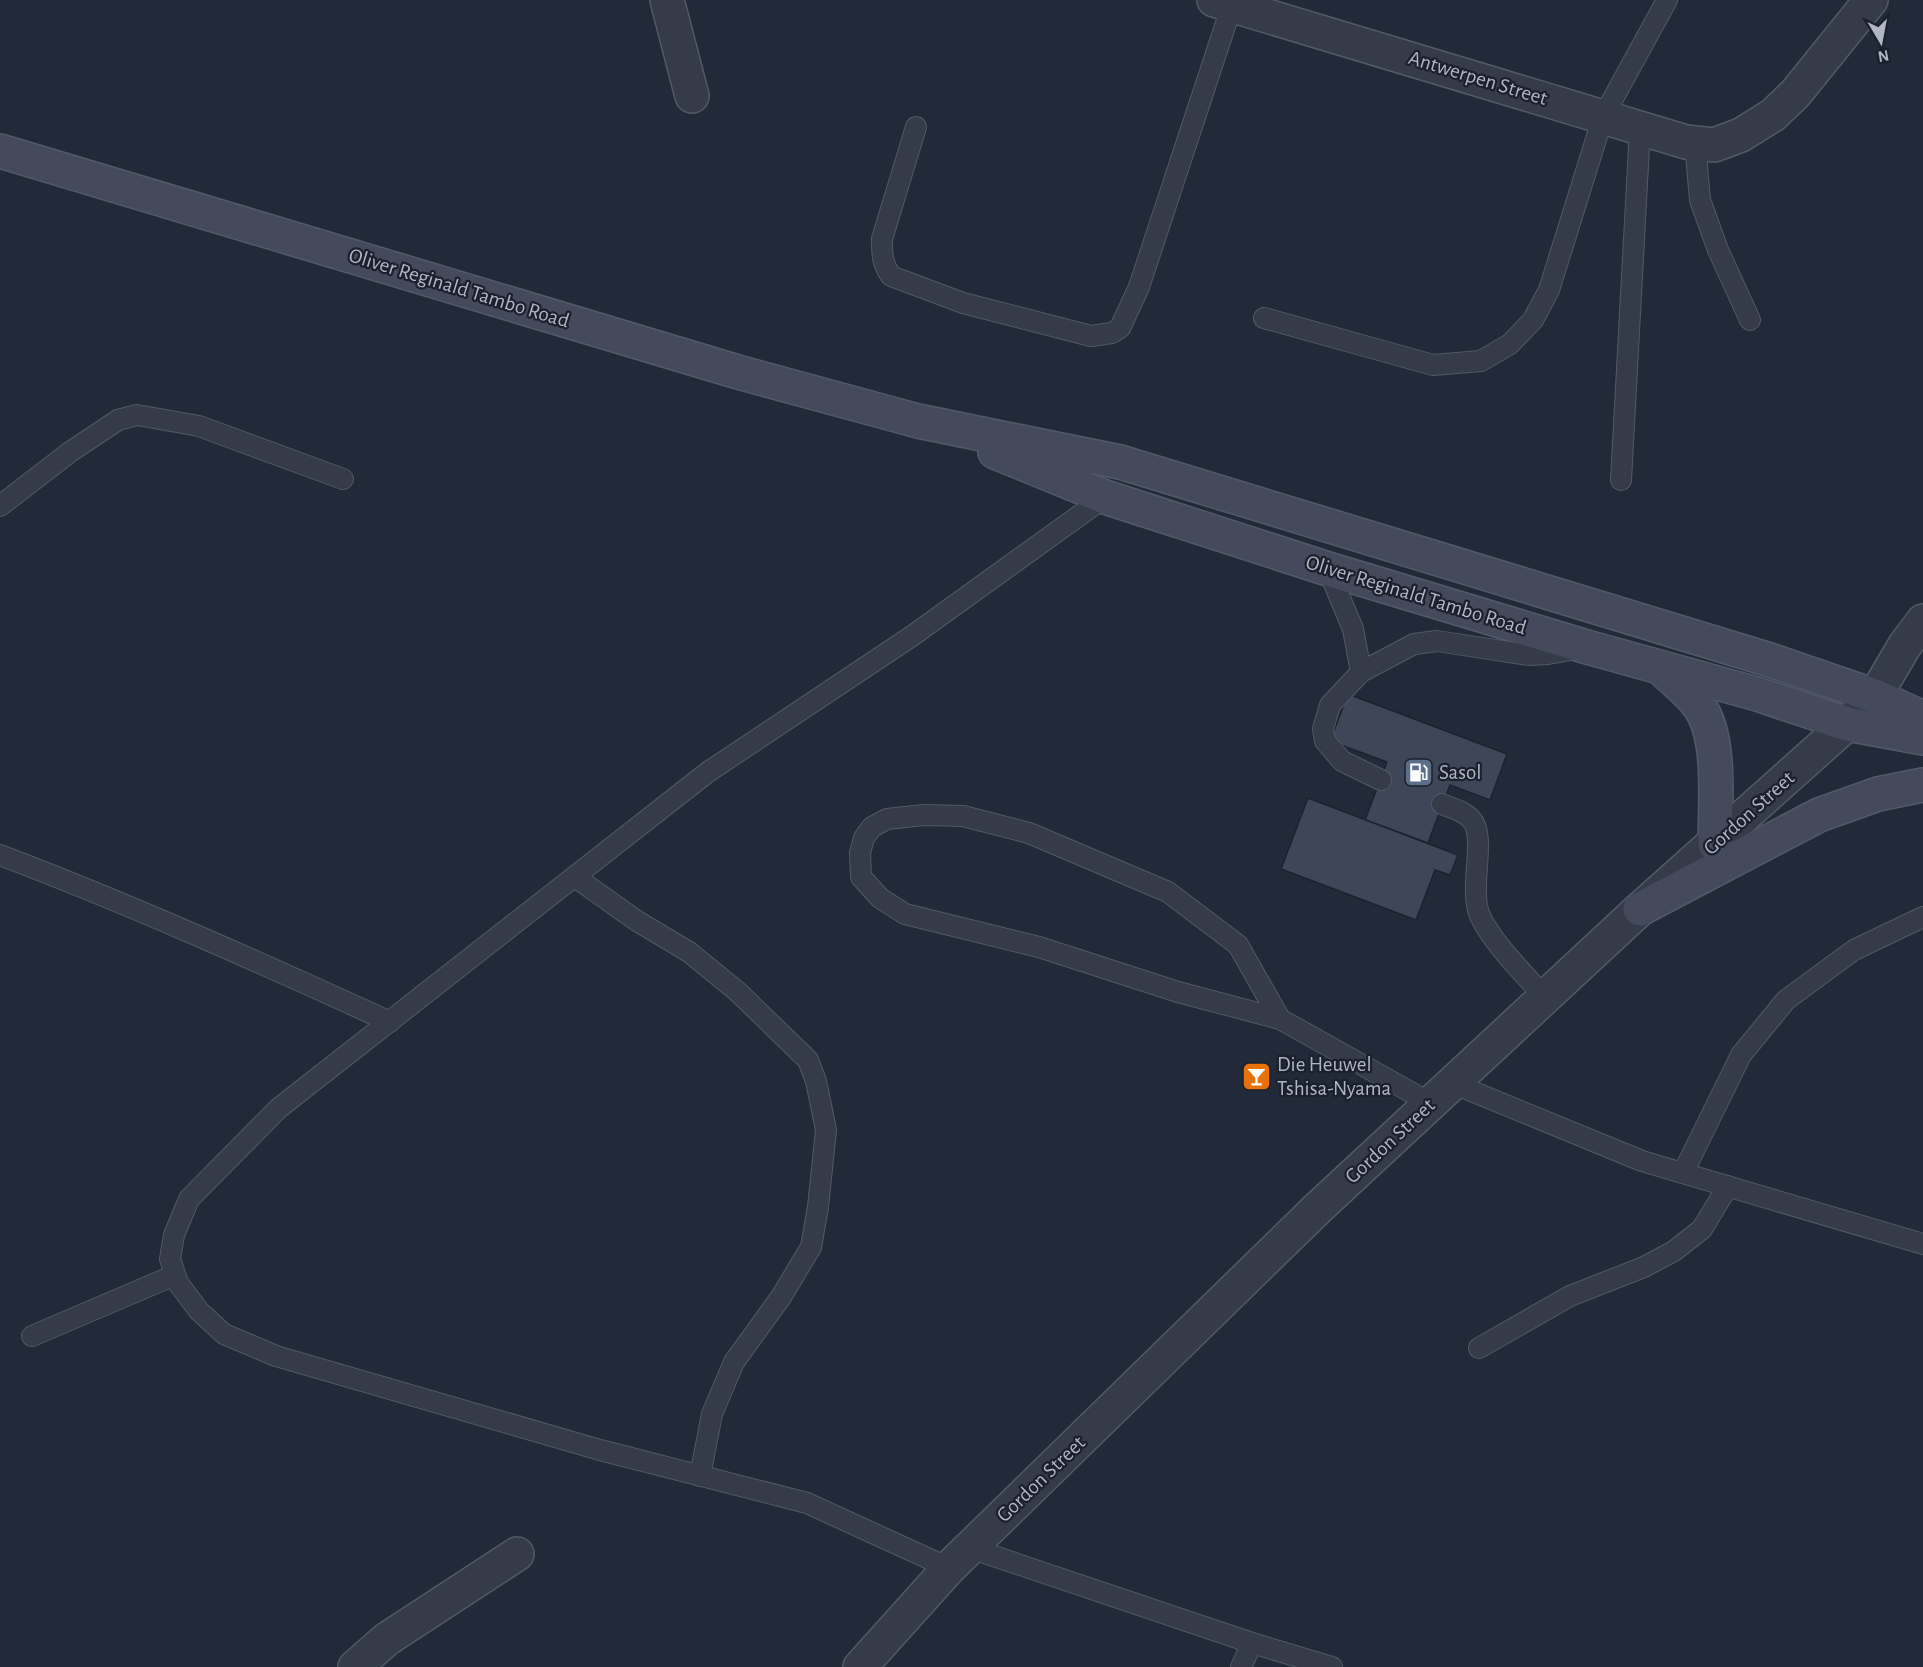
<svg xmlns="http://www.w3.org/2000/svg" width="1923" height="1667" font-family="'Alegreya Sans',sans-serif">
  <rect width="100%" height="100%" fill="#222938"/>
  <g fill="#3e4658" stroke="#1d222f" stroke-width="1.5">
    <polygon points="1348,694 1507,754 1490,800 1450,785 1428,843 1365,820 1387,762 1330,741"/>
    <polygon points="1308,798 1458,855 1450,875 1435,870 1416,920 1281,869"/>
  </g>
  <g fill="none" stroke-linecap="round" stroke-linejoin="round">
    <defs>
      <g id="service">
        <path d="M 916,127 L 882,239 C 882,254 882,264 891,276 L 963,303 L 1091,336 L 1112,333 L 1120,328 L 1139,287 L 1232,5"/>
        <polyline points="1695,143 1700,200 1718,250 1750,320"/>
        <polyline points="1264,318 1433,365 1481,361 1510,344 1533,320 1549,290 1603,117 1667,0"/>
        <polyline points="1621,480 1640,128"/>
        <polyline points="0,506 70,452 118,420 137,415 199,426 343,479"/>
        <polyline points="1328,569 1353,629 1361,672"/>
        <polyline points="1381,780 1342,761 1325,741 1323,729 1330,705 1361,672 1414,644 1437,641 1529,655 1548,654 1576,649"/>
        <path d="M 1442,804 C 1451,808 1464,811 1471,819 C 1488,837 1467,891 1481,918 C 1495,946 1524,973 1544,997"/>
        <path d="M 0,855 C 132,905 261,963 390,1022"/>
        <polyline points="575,877 637,921 689,952 738,992 808,1060 816,1081 826,1130 818,1207 811,1247 781,1297 734,1362 712,1414 700,1476"/>
        <polyline points="1280,1019 1238,945 1168,892 1029,833 963,816 924,815 887,819 872,827 864,838 860,853 861,877 880,898 905,914 1039,947 1178,992 1280,1019 1430,1103"/>
        <polyline points="1452,1083 1642,1161 1923,1244"/>
        <polyline points="1683,1173 1741,1055 1786,1000 1854,950 1923,917"/>
        <polyline points="32,1336 175,1275"/>
        <polyline points="1479,1348 1570,1296 1644,1267 1674,1251 1702,1229 1728,1186"/>
        <polyline points="970,1548 1252,1643 1332,1667"/>
        <polyline points="949,1568 807,1503 600,1450 276,1356 224,1334 199,1311 178,1283 170,1259 174,1235 189,1199 279,1108 708,772 912,636 1105,497"/>
        <polyline points="1241,1667 1252,1643"/>
      </g>
      <g id="minor">
        <polyline points="667,0 692,96"/>
        <polyline points="1214,0 1686,142 1714,145 1741,135 1773,115 1795,94 1871,0"/>
        <polyline points="1875,696 1905,645 1923,621"/>
        <polyline points="355,1667 387,1639 517,1554"/>
      </g>
      <polyline id="tertiary" points="860,1667 949,1568 1318,1208 1640,909 1847,724 1866,705"/>
      <g id="secondary">
        <polyline points="0,151 738,372 918,421 1120,462 1770,660 1875,696 1923,718"/>
        <polyline points="995,452 1105,497 1328,569 1587,647 1757,694 1847,724 1923,738"/>
        <path d="M 1662,669 C 1674,681 1689,692 1699,706 C 1722,737 1715,805 1715,844"/>
        <polyline points="1640,909 1819,815 1878,794 1923,785"/>
      </g>
    </defs>
    <use href="#service" stroke="#535966" stroke-width="22"/>
    <use href="#minor" stroke="#535966" stroke-width="36"/>
    <use href="#tertiary" stroke="#535966" stroke-width="36"/>
    <use href="#secondary" stroke="#535966" stroke-width="36"/>
    <use href="#service" stroke="#353b48" stroke-width="20"/>
    <use href="#minor" stroke="#353b48" stroke-width="33"/>
    <use href="#tertiary" stroke="#353b48" stroke-width="33"/>
    <use href="#secondary" stroke="#444a5b" stroke-width="33"/>
  </g>
  <defs>
    <symbol id="fuel-square" viewBox="-11 -11 22 22"><rect x="-9" y="-9" width="18" height="18" rx="4" fill="#5c6f8a" stroke="#1b202d"/><path d="M-5.5-6h7V0h2V4h1.3V-2.5L3-4.5l.8-.8L6-3V5H2.5V1h-1V6h-7ZM-4.2-4.7v3.2H.2V-4.7Z" fill="#fff"/></symbol>
    <symbol id="bar-square" viewBox="-11 -11 22 22"><rect x="-9" y="-9" width="18" height="18" rx="4" fill="#e8710a" stroke="#1b202d"/><path d="M-6-5H6L.8 .8V4.5H3.5V6h-7V4.5H-.8V.8Z" fill="#fff"/></symbol>
  </defs>
  <g fill-rule="evenodd">
    <use href="#fuel-square" x="1402" y="756" width="33" height="33"/>
    <use href="#bar-square" x="1240" y="1060" width="33" height="33"/>
  </g>
  <g text-anchor="middle" dominant-baseline="central" stroke-width="4.5" stroke-linejoin="round" paint-order="stroke">
    <g font-size="21" fill="#b0b6c5" stroke="#1b202d">
      <text transform="translate(1478 78) rotate(17)">Antwerpen Street</text>
      <text transform="translate(459 288) rotate(17)">Oliver Reginald Tambo Road</text>
      <text transform="translate(1416 595) rotate(17)">Oliver Reginald Tambo Road</text>
      <text transform="translate(1749 813) rotate(-42)">Gordon Street</text>
      <text transform="translate(1390 1141) rotate(-43)">Gordon Street</text>
      <text transform="translate(1041 1479) rotate(-44)">Gordon Street</text>
    </g>
    <g font-size="21" fill="#b0b6c5" stroke="#1b202d" text-anchor="start">
      <text x="1439" y="772">Sasol</text>
      <text x="1277" y="1064">Die Heuwel<tspan x="1277" dy="24">Tshisa-Nyama</tspan></text>
    </g>
  </g>
  <g transform="translate(1881 42) rotate(170)" stroke="#1b202d" stroke-width="4.5" paint-order="stroke">
  <path d="M0-4.5L10 22L0 15L-10 22Z" fill="#b0b6c5"/>
  <text y="-9" font-size="16" font-weight="bold" text-anchor="middle" fill="#b0b6c5">N</text>
  </g>
</svg>
